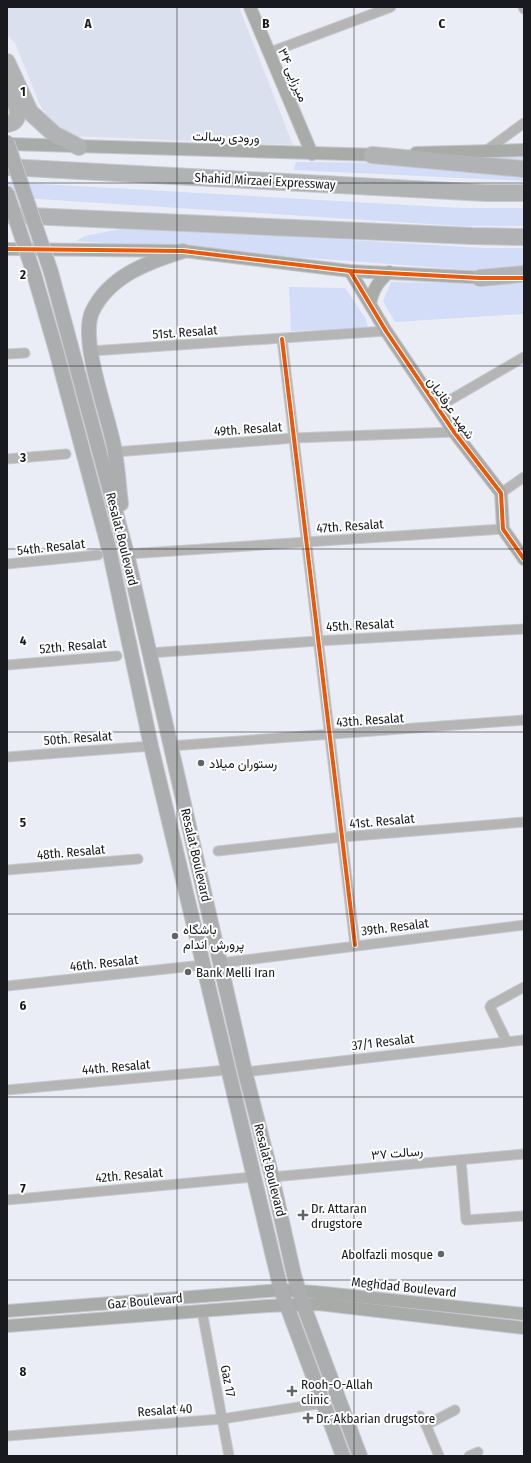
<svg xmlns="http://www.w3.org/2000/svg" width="531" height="1463" font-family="'Fira Sans Condensed',Vazirmatn,sans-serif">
  <rect width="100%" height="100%" fill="#eaedf5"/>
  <polygon fill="#dae0ee" points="7,7 239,7 293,145 69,136 52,124 40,105 15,43 7,35"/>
  <g fill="#d3ddf8">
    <polygon points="499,156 524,157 524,163 500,162"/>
    <polygon points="296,162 407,163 524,173 524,181 294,170"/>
    <polygon points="7,182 459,208 524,208 524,226 461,226 7,197"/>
    <polygon points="130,227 484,248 524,248 524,268 484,271 76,241 85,236"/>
    <polygon points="391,282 524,284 524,314 395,322 383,301"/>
    <polygon points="289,287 345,288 366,319 368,328 291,331"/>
  </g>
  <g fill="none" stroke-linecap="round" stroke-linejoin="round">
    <defs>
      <g id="street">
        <polyline points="523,7 524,9"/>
        <polyline points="268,53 391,7"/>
        <polyline points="487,150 524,123"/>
        <polyline points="282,339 355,945"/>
        <polyline points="91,351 386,331"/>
        <polyline points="7,354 25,353"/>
        <polyline points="438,407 524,357"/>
        <polyline points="115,452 294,438 454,432"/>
        <polyline points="7,459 66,454"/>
        <polyline points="501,493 524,477"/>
        <polyline points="127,554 503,529"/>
        <polyline points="7,564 98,555"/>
        <polyline points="149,653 318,641 524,629"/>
        <polyline points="7,665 117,656"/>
        <polyline points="170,746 524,720"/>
        <polyline points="7,757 151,746"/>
        <polyline points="218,851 342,837 524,822"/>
        <polyline points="7,870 138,859"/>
        <polyline points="221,963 524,925"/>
        <polyline points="7,986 203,965"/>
        <polyline points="506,1040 490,1007 491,1005 524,987"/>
        <polyline points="245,1072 524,1040"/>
        <polyline points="7,1090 227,1070"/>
        <polyline points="461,1160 466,1220 524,1216"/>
        <polyline points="272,1177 524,1154"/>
        <polyline points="7,1200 253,1177"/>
        <polyline points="202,1311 229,1456"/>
        <polyline points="420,1416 426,1425 439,1456"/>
        <polyline points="426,1425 455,1410"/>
        <polyline points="7,1436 222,1419 324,1403"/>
        <polyline points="469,1456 478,1452"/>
      </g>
      <g id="secondary">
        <polyline points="250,7 312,154"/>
        <polyline points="7,144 380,155"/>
        <polyline points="416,153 524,150"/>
        <polyline points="7,249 183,251 350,271 488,278"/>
        <polyline points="350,271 386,331 454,432 501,493 503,529 524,559"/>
        <path d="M 370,304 C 373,289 378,282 389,272"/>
        <polyline points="7,1311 281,1290 315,1292 524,1314"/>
        <polyline points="7,1326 267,1306 318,1304 524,1328"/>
      </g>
      <g id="primary">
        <polyline points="51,272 127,554 245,1072 272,1177 294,1275 303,1304 360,1456"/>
        <polyline points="34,274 56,350 110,553 151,746 281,1290 343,1456"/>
        <path d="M 121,504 C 119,487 118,470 115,452 C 110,419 79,342 92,312 C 109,276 148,262 183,251"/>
      </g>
      <g id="highway">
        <polyline points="7,62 30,112 54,134 79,147"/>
        <path d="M 7,124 C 25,122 15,101 11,91"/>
        <polyline points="372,155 524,169"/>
        <polyline points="7,167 487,193 524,193"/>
        <polyline points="7,215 472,236 524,237"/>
        <polyline points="480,278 524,274"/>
      </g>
    </defs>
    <use href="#street" stroke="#c5c8ce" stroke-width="11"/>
    <use href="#secondary" stroke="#c5c8ce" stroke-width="14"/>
    <use href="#primary" stroke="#c5c8ce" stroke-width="16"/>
    <use href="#highway" stroke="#c5c8ce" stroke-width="18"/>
    <use href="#street" stroke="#b4b5b4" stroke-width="9"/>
    <use href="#secondary" stroke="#a9aba9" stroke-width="12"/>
    <use href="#primary" stroke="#acadae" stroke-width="14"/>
    <use href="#highway" stroke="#b0b2b4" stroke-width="16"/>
    <defs>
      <g id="primary-bridge">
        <polyline points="7,142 51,272"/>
        <polyline points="7,193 34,274"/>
      </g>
    </defs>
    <use href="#primary-bridge" stroke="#c5c8ce" stroke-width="16" stroke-linecap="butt"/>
    <use href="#primary-bridge" stroke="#acadae" stroke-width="14"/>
    <defs>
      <g id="cycleway">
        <polyline points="7,249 183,251 350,271 480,278 524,278"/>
        <polyline points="350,271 386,331 454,432 501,493 503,529 524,559"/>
        <polyline points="282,339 355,945"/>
      </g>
    </defs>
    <use href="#cycleway" stroke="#fff" stroke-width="6"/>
    <use href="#cycleway" stroke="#e8590c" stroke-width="4"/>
  </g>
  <path fill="none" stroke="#181a1f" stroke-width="1" stroke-opacity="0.55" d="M 177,7 L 177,1456M 354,7 L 354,1456M 7,183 L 524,183M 7,366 L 524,366M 7,549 L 524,549M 7,732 L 524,732M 7,914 L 524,914M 7,1097 L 524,1097M 7,1280 L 524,1280"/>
  <g fill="#62646a" stroke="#fff" stroke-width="1.5">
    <circle cx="201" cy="763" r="4"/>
    <circle cx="175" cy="936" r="4"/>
    <circle cx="188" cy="972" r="4"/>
    <path d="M301 1209h4v4h4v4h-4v4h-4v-4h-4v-4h4z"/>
    <circle cx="441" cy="1254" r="4"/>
    <path d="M290 1385h4v4h4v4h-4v4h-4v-4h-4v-4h4z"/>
    <path d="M306 1412h4v4h4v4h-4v4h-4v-4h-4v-4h4z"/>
  </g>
  <g text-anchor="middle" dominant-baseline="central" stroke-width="4" stroke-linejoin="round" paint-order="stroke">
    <g font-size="13" fill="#181a1f" stroke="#fff">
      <text transform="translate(293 75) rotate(67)">میرزایی ۳۴</text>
      <text transform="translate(226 137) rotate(2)">ورودی رسالت</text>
      <text transform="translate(265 181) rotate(3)">Shahid Mirzaei Expressway</text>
      <text transform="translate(185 332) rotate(-4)">51st. Resalat</text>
      <text transform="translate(451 408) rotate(55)">شهید عرفانیان</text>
      <text transform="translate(248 429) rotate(-4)">49th. Resalat</text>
      <text transform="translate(350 526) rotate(-4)">47th. Resalat</text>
      <text transform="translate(122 539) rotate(76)">Resalat Boulevard</text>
      <text transform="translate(51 547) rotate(-6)">54th. Resalat</text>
      <text transform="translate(360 625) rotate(-3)">45th. Resalat</text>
      <text transform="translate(73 646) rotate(-5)">52th. Resalat</text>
      <text transform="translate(370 720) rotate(-4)">43th. Resalat</text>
      <text transform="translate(78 738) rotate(-4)">50th. Resalat</text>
      <text transform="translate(382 821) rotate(-5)">41st. Resalat</text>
      <text transform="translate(71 852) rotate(-5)">48th. Resalat</text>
      <text transform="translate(196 855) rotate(77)">Resalat Boulevard</text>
      <text transform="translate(395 927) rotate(-7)">39th. Resalat</text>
      <text transform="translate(104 963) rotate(-6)">46th. Resalat</text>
      <text transform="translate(383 1042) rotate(-7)">37/1 Resalat</text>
      <text transform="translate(116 1067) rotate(-5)">44th. Resalat</text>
      <text transform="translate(397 1153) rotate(-5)">رسالت ۳۷</text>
      <text transform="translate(270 1170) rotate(76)">Resalat Boulevard</text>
      <text transform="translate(129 1175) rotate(-5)">42th. Resalat</text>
      <text transform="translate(404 1287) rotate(6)">Meghdad Boulevard</text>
      <text transform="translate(145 1301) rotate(-5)">Gaz Boulevard</text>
      <text transform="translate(228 1381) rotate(79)">Gaz 17</text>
      <text transform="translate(165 1410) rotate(-4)">Resalat 40</text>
    </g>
    <g font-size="13" fill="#181a1f" stroke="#fff" text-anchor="start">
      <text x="209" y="763">رستوران میلاد</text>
      <text x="183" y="929">باشگاه<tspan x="183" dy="15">پرورش اندام</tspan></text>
      <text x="196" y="972">Bank Melli Iran</text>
      <text x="311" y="1208">Dr. Attaran<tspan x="311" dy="15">drugstore</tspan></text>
      <text x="433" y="1254" text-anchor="end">Abolfazli mosque</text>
      <text x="301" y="1384">Rooh-O-Allah<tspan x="301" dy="15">clinic</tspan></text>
      <text x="316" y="1418">Dr. َAkbarian drugstore</text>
    </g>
  </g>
  <g font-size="13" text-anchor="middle" font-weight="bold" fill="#181a1f" stroke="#fff" stroke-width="4" stroke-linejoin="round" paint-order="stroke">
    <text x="88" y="28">A</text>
    <text x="266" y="28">B</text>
    <text x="442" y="28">C</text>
    <text x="23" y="96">1</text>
    <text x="23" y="279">2</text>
    <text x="23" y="462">3</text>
    <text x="23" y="645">4</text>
    <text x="23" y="827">5</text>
    <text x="23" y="1010">6</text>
    <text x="23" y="1193">7</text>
    <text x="23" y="1376">8</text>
  </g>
  <rect width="531" height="1463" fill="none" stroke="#181a1f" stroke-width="16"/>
</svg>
